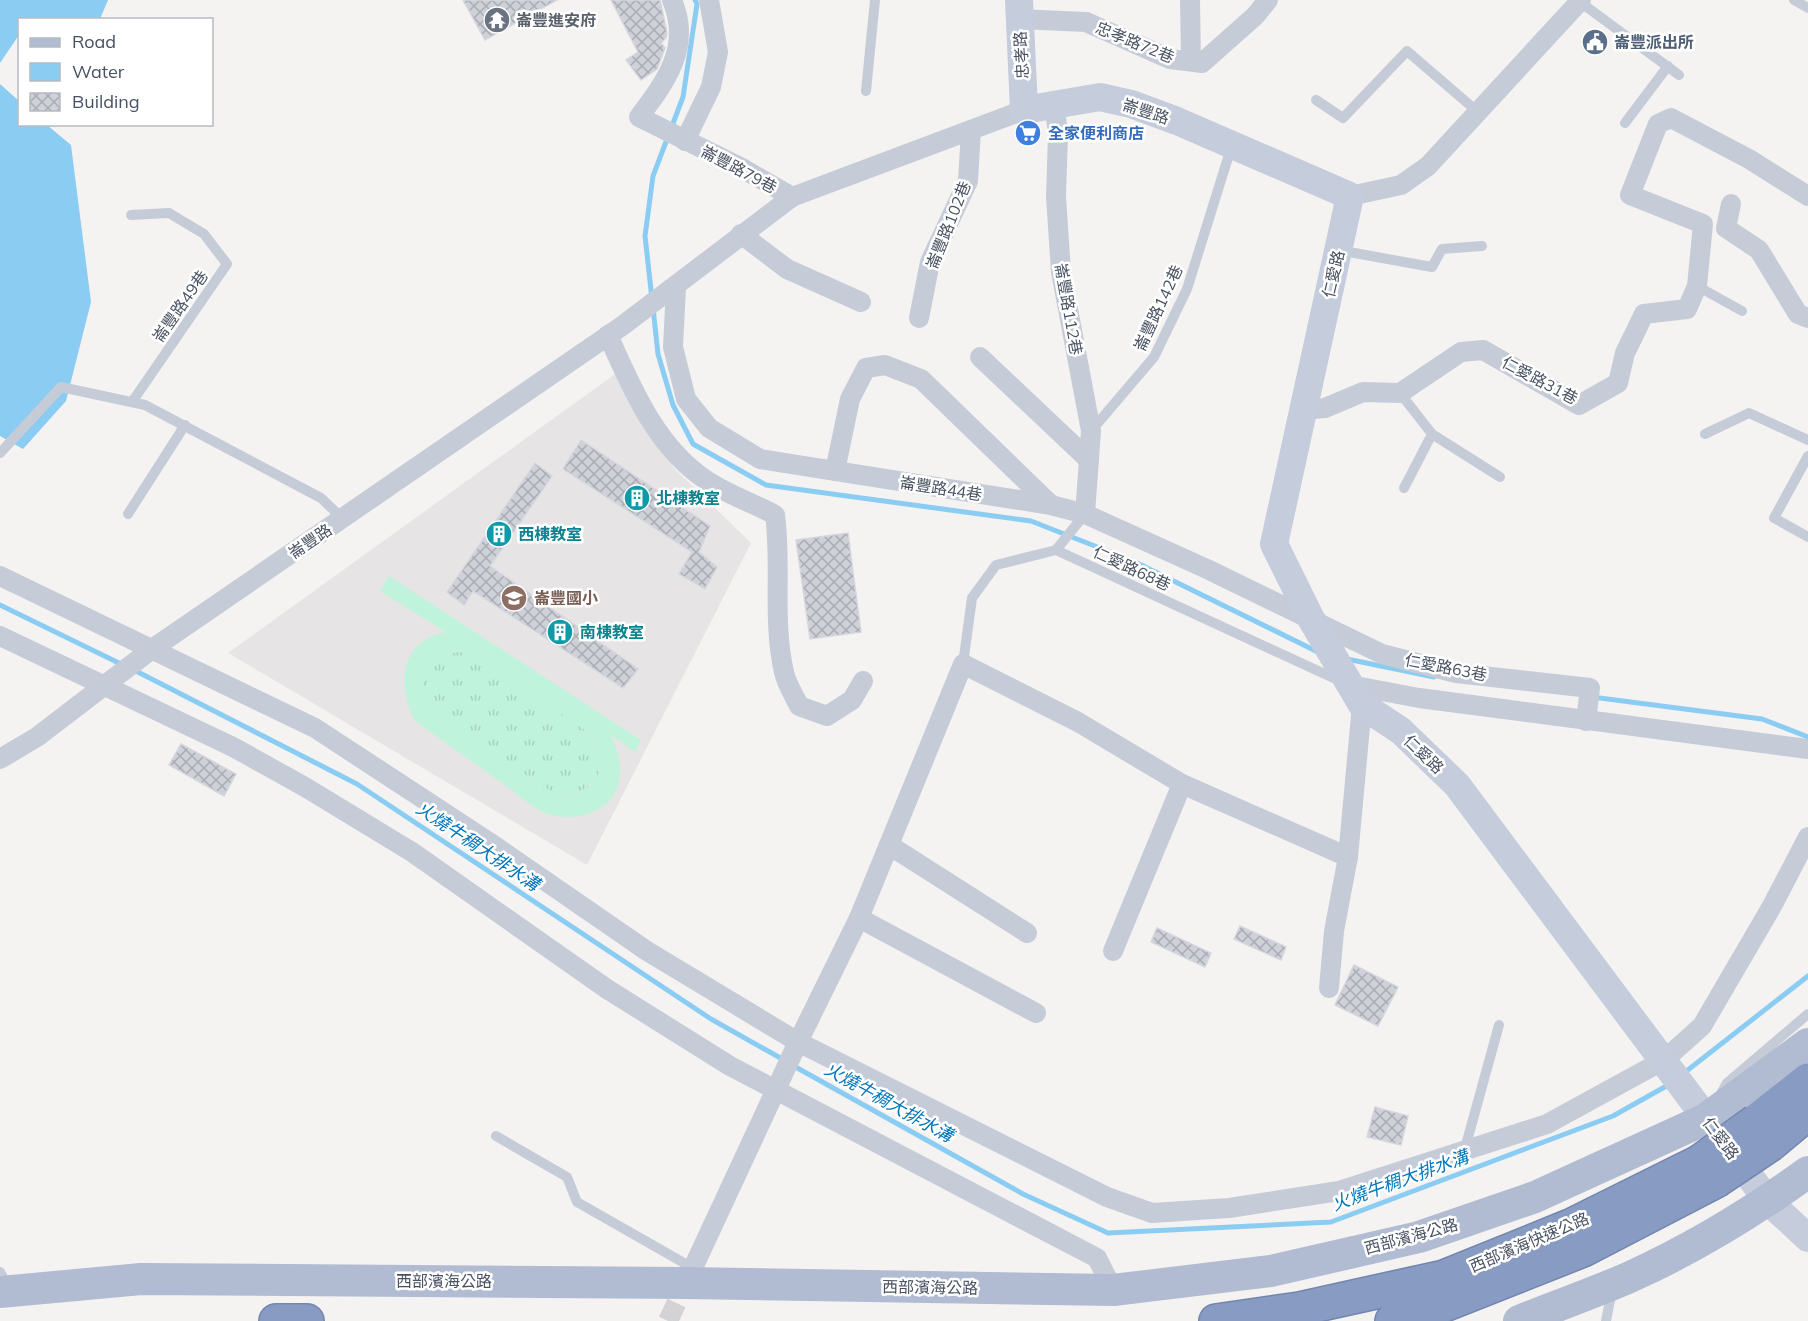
<svg xmlns="http://www.w3.org/2000/svg" width="1808" height="1321" font-family="Mulish,'Noto Sans TC',sans-serif">
  <defs>
    <pattern id="grass-tufts" width="24" height="20" patternUnits="userSpaceOnUse" patternTransform="scale(1.5)"><rect width="24" height="20" fill="#c0f3dc"/><path d="M3 7l-1-3M5 7V3M7 7l1-3M15 17l-1-3M17 17v-4M19 17l1-3" fill="none" stroke="#a6d2bf"/></pattern>
    <pattern id="building-cross-hatch" width="8" height="8" patternUnits="userSpaceOnUse" patternTransform="scale(1.5)"><rect width="8" height="8" fill="#ced1d8"/><path d="M0 0l8 8M0 8l8-8" fill="none" stroke="#a9acb3"/></pattern>
  </defs>
  <rect width="100%" height="100%" fill="#f5f3f2"/>
  <polygon fill="#e6e4e4" points="618,372 674,468 751,543 587,865 228,653"/>
  <path fill="url(#grass-tufts)" d="M 458,652 L 473,653 L 591,734 C 610,771 599,788 561,798 L 433,715 C 422,698 415,666 439,656 C 444,653 452,653 458,652 Z"/>
  <path fill="#c0f3dc" fill-rule="evenodd" d="M 389,576 L 641,740 L 635,752 L 610,734 C 620,753 626,779 611,799 C 597,817 563,822 543,812 C 530,806 517,794 505,785 C 475,764 445,742 415,721 C 401,694 397,656 428,638 C 433,635 440,634 446,632 L 380,591 ZM 458,652 L 473,653 L 591,734 C 610,771 599,789 561,798 L 433,715 C 422,698 415,666 439,656 C 444,653 452,653 458,652 Z"/>
  <g fill="#8bccf2">
    <polygon points="0,0 108,0 100,19 20,20 19,35 0,63"/>
    <polygon points="0,84 19,101 20,124 47,125 71,145 91,302 66,401 23,449 0,436"/>
  </g>
  <g fill="none" stroke-linecap="round" stroke-linejoin="round">
    <g stroke="#8bccf2" stroke-width="5">
      <polyline points="652,299 645,236 653,176 683,97 697,4 695,0"/>
      <polyline points="653,308 658,354 673,405 693,444 766,485 1031,521 1133,561 1320,653"/>
      <polyline points="0,605 123,665"/>
      <polyline points="1347,659 1434,677"/>
      <polyline points="132,669 357,784 711,1019 784,1060"/>
      <polyline points="1592,697 1762,719 1808,737"/>
      <polyline points="792,1065 1023,1194 1108,1233 1331,1222 1613,1116 1670,1084"/>
      <polyline points="1684,1073 1808,976"/>
    </g>
  </g>
  <g fill="url(#building-cross-hatch)" stroke="#d6d7de" stroke-width="1.5">
    <polygon points="463,0 557,0 485,40"/>
    <polygon points="611,0 660,0 667,33 666,38 661,43 665,48 657,69 641,80 626,60 638,52"/>
    <polygon points="581,440 710,526 699,552 717,567 705,589 679,574 692,552 563,469"/>
    <polygon points="535,463 552,476 490,566 638,669 623,688 473,591 464,605 447,592"/>
    <polygon points="848,533 861,632 810,639 796,540"/>
    <polygon points="181,744 236,774 224,796 169,765"/>
    <polygon points="1240,926 1286,947 1281,960 1234,939"/>
    <polygon points="1157,928 1211,953 1205,967 1151,942"/>
    <polygon points="1354,965 1398,987 1378,1026 1335,1005"/>
    <polygon points="1375,1107 1408,1116 1401,1145 1367,1137"/>
  </g>
  <g fill="none" stroke-linecap="round" stroke-linejoin="round">
    <polyline stroke="#d3d3d5" stroke-width="20" stroke-dasharray="20 10" stroke-linecap="butt" points="668,1321 686,1283"/>
    <defs>
      <g id="highway">
        <polyline points="1756,1121 1808,1080"/>
        <polyline points="1771,1144 1808,1113"/>
        <polyline points="276,1321 307,1321"/>
        <polyline points="1216,1321 1299,1309 1444,1277 1570,1226 1699,1162"/>
        <polyline points="1392,1321 1419,1315 1583,1250 1716,1181"/>
      </g>
    </defs>
    <use href="#highway" stroke="#7386af" stroke-width="36"/>
    <g stroke="#c6ccd7" stroke-width="10">
      <polyline points="1794,0 1808,8"/>
      <polyline points="1580,2 1679,75"/>
      <polyline points="866,91 875,0"/>
      <polyline points="1316,100 1343,118 1407,51 1479,113"/>
      <polyline points="1625,123 1668,66"/>
      <polyline points="131,215 169,213 204,234 227,264 132,402"/>
      <polyline points="1338,250 1432,267 1442,249 1482,246"/>
      <polyline points="1697,286 1742,311"/>
      <polyline points="1400,393 1432,434 1500,477"/>
      <polyline points="1091,431 1154,357 1187,289 1232,145"/>
      <polyline points="1705,434 1749,413 1808,440"/>
      <polyline points="0,453 61,387 145,405 321,498 343,519"/>
      <polyline points="1808,456 1774,518 1808,537"/>
      <polyline points="1404,488 1432,434"/>
      <polyline points="128,514 185,425"/>
      <polyline points="1056,550 1085,514"/>
      <polyline points="963,664 972,598 996,565 1056,550 1340,681"/>
      <polyline points="1719,1097 1727,1083 1808,1014"/>
      <polyline points="496,1136 567,1177 577,1202 693,1268"/>
      <polyline points="1464,1152 1499,1025"/>
      <polyline points="0,1272 9,1288"/>
      <polyline points="1606,1321 1612,1290"/>
    </g>
    <g stroke="#c6ccd7" stroke-width="20">
      <path d="M 672,0 C 692,47 666,81 639,117 L 742,168 L 792,197"/>
      <polyline points="1190,0 1191,61"/>
      <polyline points="1019,19 1086,22 1170,59 1202,63 1255,16 1268,0"/>
      <polyline points="1054,103 1058,133 1056,197 1061,272 1091,431 1085,514"/>
      <polyline points="685,141 711,87 718,52 709,0"/>
      <polyline points="1350,196 1401,185 1428,166 1581,0"/>
      <polyline points="1731,204 1726,228 1759,250 1798,314 1808,318"/>
      <polyline points="741,234 787,269 861,302"/>
      <polyline points="676,287 673,347 686,399 709,428 760,459 1051,505 1085,514 1207,569 1382,654 1456,673 1590,688 1586,721"/>
      <polyline points="919,318 930,262 968,181 971,130"/>
      <path d="M 608,335 C 632,389 657,449 709,482 C 729,495 753,503 775,515 C 782,567 772,620 784,672 C 786,683 794,695 799,706 L 827,716 L 852,700 L 863,681"/>
      <polyline points="980,357 1089,460"/>
      <polyline points="1301,410 1325,408 1363,392 1400,393 1461,352 1483,350 1579,405 1618,383 1625,353 1644,314 1687,309 1697,286 1703,224 1630,195 1658,124 1671,118 1749,159 1808,196"/>
      <polyline points="835,471 850,399 866,368 885,365 921,379 1051,505"/>
      <polyline points="0,576 315,728 489,842 647,951 798,1042 1107,1197 1152,1213 1229,1208 1339,1191 1547,1124 1664,1060 1702,1026 1772,906 1808,837"/>
      <polyline points="0,636 233,747 305,787 412,852 607,989 730,1066 1097,1258 1113,1290"/>
      <polyline points="1350,685 1419,698 1808,749"/>
      <polyline points="0,759 37,737 152,649 622,326 792,197 1024,110"/>
      <polyline points="889,845 1027,933"/>
      <polyline points="859,918 1036,1013"/>
      <polyline points="1113,951 1182,784"/>
      <polyline points="1329,988 1334,931 1348,857 1362,705"/>
      <polyline points="686,1283 798,1042 859,918 963,664 1078,722 1182,784 1348,857"/>
    </g>
    <polyline stroke="#c5ccdc" stroke-width="28" points="1019,0 1024,110 1100,97 1131,104 1177,121 1350,196 1274,544 1310,617 1362,705 1401,731 1457,785 1768,1201 1808,1238"/>
    <g stroke="#b1bcd2" stroke-width="32">
      <polyline points="0,1292 141,1279 686,1283 1113,1290 1271,1271 1419,1237 1535,1197 1706,1119 1808,1044"/>
      <path d="M 1519,1321 C 1556,1306 1594,1293 1630,1277 C 1692,1249 1753,1212 1808,1172"/>
    </g>
    <use href="#highway" stroke="#889bc3" stroke-width="33"/>
    <defs>
      <g id="highway-bridge">
        <polyline points="1699,1162 1756,1121"/>
        <polyline points="1716,1181 1771,1144"/>
      </g>
    </defs>
    <use href="#highway-bridge" stroke="#7386af" stroke-width="36" stroke-linecap="butt"/>
    <use href="#highway-bridge" stroke="#889bc3" stroke-width="33"/>
  </g>
  <defs>
    <symbol id="temple-disc" viewBox="-11 -11 22 22"><circle r="9.5" fill="#6b7280" stroke="#fff"/><path d="M0-6L5-2H3V0L6.5 2.5H4V6H1.5V3h-3V6H-4V2.5H-6.5L-3 0V-2H-5Z" fill="#fff"/></symbol>
    <symbol id="civic-disc" viewBox="-11 -11 22 22"><circle r="9.5" fill="#5c6f8a" stroke="#fff"/><path d="M-.6-6.5H3V-4.5H.6V-3L4-1V1h2V6H-6V1h2V-1L-.6-3ZM-1.2 2.5V6h2.4V2.5Z" fill="#fff"/></symbol>
    <symbol id="supermarket-disc" viewBox="-11 -11 22 22"><circle r="9.5" fill="#3f7fe0" stroke="#fff"/><path d="M-6-5.5h2.5l.6 2H6L4.5 2H-2.5L-4.4-4H-6ZM-1.5 3.2a1.3 1.3 0 1 0 .1 0ZM3 3.2a1.3 1.3 0 1 0 .1 0Z" fill="#fff"/></symbol>
    <symbol id="building-disc" viewBox="-11 -11 22 22"><circle r="9.5" fill="#0f9aa8" stroke="#fff"/><path d="M-4-6H4V6H1V3H-1V6H-4ZM-2.5-4.3h1.7v1.8h-1.7ZM.8-4.3h1.7v1.8H.8ZM-2.5-1h1.7V.8h-1.7ZM.8-1h1.7V.8H.8Z" fill="#fff"/></symbol>
    <symbol id="school-disc" viewBox="-11 -11 22 22"><circle r="9.5" fill="#8d6e63" stroke="#fff"/><path d="M0-5L7-2L0 1L-7-2ZM-4 1L0 2.5L4 1V4Q0 6-4 4Z" fill="#fff"/></symbol>
  </defs>
  <g fill-rule="evenodd">
    <use href="#temple-disc" x="482" y="5" width="30" height="30"/>
    <use href="#civic-disc" x="1580" y="27" width="30" height="30"/>
    <use href="#supermarket-disc" x="1013" y="118" width="30" height="30"/>
    <use href="#building-disc" x="622" y="483" width="30" height="30"/>
    <use href="#building-disc" x="484" y="519" width="30" height="30"/>
    <use href="#school-disc" x="499" y="583" width="30" height="30"/>
    <use href="#building-disc" x="545" y="617" width="30" height="30"/>
  </g>
  <g text-anchor="middle" dominant-baseline="central" stroke-width="5" stroke-linejoin="round" paint-order="stroke">
    <g font-size="16" font-weight="bold" fill="#5b616d" stroke="#fff" text-anchor="start">
      <text x="516" y="20">崙豐進安府</text>
    </g>
    <g font-size="16" fill="#495262" stroke="#fff">
      <text transform="translate(1135 42) rotate(22)">忠孝路72巷</text>
      <text transform="translate(1021 55) rotate(-93)">忠孝路</text>
      <text transform="translate(1146 111) rotate(18)">崙豐路</text>
      <text transform="translate(739 169) rotate(28)">崙豐路79巷</text>
      <text transform="translate(948 225) rotate(-68)">崙豐路102巷</text>
      <text transform="translate(1333 274) rotate(-77)">仁愛路</text>
      <text transform="translate(180 306) rotate(-55)">崙豐路49巷</text>
      <text transform="translate(1158 308) rotate(-65)">崙豐路142巷</text>
      <text transform="translate(1069 309) rotate(80)">崙豐路112巷</text>
      <text transform="translate(1540 380) rotate(28)">仁愛路31巷</text>
      <text transform="translate(941 488) rotate(9)">崙豐路44巷</text>
      <text transform="translate(310 541) rotate(-34)">崙豐路</text>
      <text transform="translate(1132 568) rotate(25)">仁愛路68巷</text>
      <text transform="translate(1446 667) rotate(11)">仁愛路63巷</text>
      <text transform="translate(1424 754) rotate(44)">仁愛路</text>
      <text transform="translate(1721 1138) rotate(53)">仁愛路</text>
      <text transform="translate(1411 1236) rotate(-15)">西部濱海公路</text>
      <text transform="translate(1529 1242) rotate(-23)">西部濱海快速公路</text>
      <text x="444" y="1281">西部濱海公路</text>
      <text transform="translate(930 1287) rotate(1)">西部濱海公路</text>
    </g>
    <g font-size="16" font-weight="bold" fill="#4e5e75" stroke="#fff" text-anchor="start">
      <text x="1614" y="42">崙豐派出所</text>
    </g>
    <g font-size="16" font-weight="bold" fill="#366cbe" stroke="#fff" text-anchor="start">
      <text x="1048" y="133">全家便利商店</text>
    </g>
    <g font-size="16" font-weight="bold" fill="#0d838f" stroke="#fff" text-anchor="start">
      <text x="656" y="498">北棟教室</text>
      <text x="518" y="534">西棟教室</text>
      <text x="580" y="632">南棟教室</text>
    </g>
    <g font-size="16" font-weight="bold" fill="#785e54" stroke="#fff" text-anchor="start">
      <text x="534" y="598">崙豐國小</text>
    </g>
    <g font-size="18" font-style="italic" fill="#0376ba" stroke="#fff">
      <text transform="translate(478 846) rotate(34)">火燒牛稠大排水溝</text>
      <text transform="translate(889 1102) rotate(29)">火燒牛稠大排水溝</text>
      <text transform="translate(1400 1180) rotate(-20)">火燒牛稠大排水溝</text>
    </g>
  </g>
  <rect x="18" y="18" width="195" height="108" fill="#ffffff" stroke="#b6bac0" stroke-width="1.5"/>
  <rect x="30" y="38" width="30" height="9" fill="#b1bcd2" stroke="#b6bac0" stroke-width="1.5"/>
  <text x="72" y="48" font-size="18" fill="#495262">Road</text>
  <rect x="30" y="63" width="30" height="18" fill="#8bccf2" stroke="#b6bac0" stroke-width="1.5"/>
  <text x="72" y="78" font-size="18" fill="#495262">Water</text>
  <rect x="30" y="93" width="30" height="18" fill="url(#building-cross-hatch)" stroke="#b6bac0" stroke-width="1.5"/>
  <text x="72" y="108" font-size="18" fill="#495262">Building</text>
</svg>
